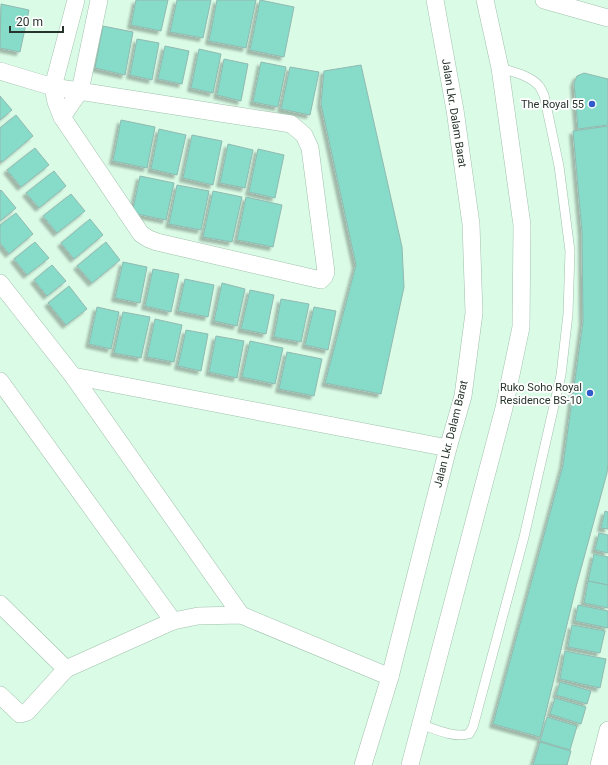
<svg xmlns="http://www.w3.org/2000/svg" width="608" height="765" font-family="Roboto,sans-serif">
  <defs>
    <filter id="shadow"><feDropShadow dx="-3.5" dy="3.5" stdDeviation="1" flood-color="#0004"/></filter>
  </defs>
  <rect width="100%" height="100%" fill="#dafbe6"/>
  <g fill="#86dbc9" stroke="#91b9b0" filter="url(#shadow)">
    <polygon points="136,0 168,0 161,31 131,25"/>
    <polygon points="177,0 211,0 203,38 170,32"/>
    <polygon points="217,0 256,0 246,48 209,41"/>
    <polygon points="260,0 294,7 284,57 250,50"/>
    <polygon points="1,4 29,10 20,52 0,48"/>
    <polygon points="103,26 133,32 125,75 95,68"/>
    <polygon points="137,39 159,43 152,80 130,75"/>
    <polygon points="165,46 189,51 182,84 158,79"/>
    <polygon points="199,49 221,54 213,93 191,88"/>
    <polygon points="224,59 248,64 241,101 217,95"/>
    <polygon points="261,62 286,67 278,107 253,102"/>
    <polygon points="361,65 402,247 404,287 381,394 325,383 356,265 321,104 324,71"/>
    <polygon points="290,67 319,72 310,115 281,109"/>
    <polygon points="584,73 608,79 608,125 578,129 574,83 577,76"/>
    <polygon points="0,96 12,110 0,120"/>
    <polygon points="16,115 33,136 2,162 0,160 0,128"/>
    <polygon points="121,120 155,127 147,168 113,161"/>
    <polygon points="608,126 608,464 607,473 576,587 540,737 493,724 563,465 583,322 582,232 573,131"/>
    <polygon points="159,129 186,135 177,175 151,169"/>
    <polygon points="192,135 222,141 213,185 183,178"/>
    <polygon points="228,144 253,150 245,188 220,183"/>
    <polygon points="35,148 49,165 21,187 7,170"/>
    <polygon points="258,149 284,155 275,198 249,192"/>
    <polygon points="54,171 66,186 39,208 26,193"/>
    <polygon points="140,176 174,183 166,220 132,213"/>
    <polygon points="177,185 209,191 201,230 169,224"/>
    <polygon points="1,190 16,208 0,221 0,191"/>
    <polygon points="213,191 242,197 232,242 203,237"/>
    <polygon points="71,194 85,211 57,233 43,216"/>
    <polygon points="246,197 282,205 273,247 237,240"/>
    <polygon points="16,213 33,234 9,254 0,243 0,225"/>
    <polygon points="90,219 103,235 74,259 61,243"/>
    <polygon points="35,242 49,258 27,275 14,259"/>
    <polygon points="106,242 120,260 92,283 77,266"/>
    <polygon points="123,262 147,267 140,303 115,298"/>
    <polygon points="52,265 66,281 47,296 34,280"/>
    <polygon points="153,269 179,274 171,312 145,306"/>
    <polygon points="185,279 214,285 208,317 178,311"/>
    <polygon points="222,283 245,289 237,326 214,321"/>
    <polygon points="69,286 87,309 66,325 48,303"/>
    <polygon points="250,290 274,295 266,334 241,329"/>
    <polygon points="281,299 309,304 301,342 274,337"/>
    <polygon points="97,307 119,312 111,349 89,344"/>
    <polygon points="314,307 336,311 328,350 305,345"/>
    <polygon points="123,312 150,317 141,358 114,353"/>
    <polygon points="155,319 182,325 174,362 147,357"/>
    <polygon points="186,330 208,334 201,371 178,366"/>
    <polygon points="216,336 244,341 237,378 209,372"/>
    <polygon points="250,341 283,348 275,384 242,377"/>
    <polygon points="287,352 322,359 314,396 279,389"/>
    <polygon points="605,511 608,512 608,529 601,528"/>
    <polygon points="599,533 608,535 608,553 595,550"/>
    <polygon points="594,554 608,557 608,585 588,581"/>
    <polygon points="588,581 608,585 608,608 584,603"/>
    <polygon points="578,605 608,611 608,628 575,621"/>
    <polygon points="572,625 605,631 600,653 568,647"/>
    <polygon points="565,651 606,659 600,688 560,679"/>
    <polygon points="560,682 591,691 587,704 556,695"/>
    <polygon points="555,698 586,707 581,724 550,714"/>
    <polygon points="547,717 577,726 570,750 540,741"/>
    <polygon points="540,742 571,751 567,765 533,765"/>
  </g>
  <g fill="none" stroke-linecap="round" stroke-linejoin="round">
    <defs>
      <path id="service" d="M 420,724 C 435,729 453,738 469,734 L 473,727 L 524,537 L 561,375 L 568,314 L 570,251 L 559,166 L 544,95 C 542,92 541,88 539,86 C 530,75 512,72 500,68"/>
      <g id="minor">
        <polyline points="544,0 608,18"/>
        <polyline points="0,71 53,87 291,124 304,135 310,148 326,272 324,277 321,280 157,242 149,239 141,234 62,117 56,102 53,87 76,0"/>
        <polyline points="62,117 80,91 99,0"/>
        <polyline points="0,283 73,376 448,448"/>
        <polyline points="73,376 241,615"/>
        <polyline points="0,381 173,621"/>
        <polyline points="0,604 66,669"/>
        <polyline points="0,695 20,714 27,712 66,669 173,621 198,616 241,615 390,677"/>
        <polyline points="363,765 390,677 448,448 463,396 474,313 471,224 455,110 435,0"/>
        <polyline points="410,765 504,408 521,327 522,225 500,68 485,0"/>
        <polyline points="599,765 608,730"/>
      </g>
    </defs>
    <use href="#service" stroke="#a1c1ad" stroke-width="10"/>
    <use href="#minor" stroke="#a1c1ad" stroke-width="18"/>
    <use href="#service" stroke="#fff" stroke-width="9"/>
    <use href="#minor" stroke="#fff" stroke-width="17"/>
  </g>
  <g fill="#315aca" stroke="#fff" stroke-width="1.5">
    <circle cx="592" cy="104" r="4"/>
    <circle cx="590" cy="393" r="4"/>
  </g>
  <g text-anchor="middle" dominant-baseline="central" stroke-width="3.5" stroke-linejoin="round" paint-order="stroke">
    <g font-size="11" fill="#27342c" stroke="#fff" text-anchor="end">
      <text x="584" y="104">The Royal 55</text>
      <text x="582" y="387">Ruko Soho Royal<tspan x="582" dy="13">Residence BS-10</tspan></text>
    </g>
    <g font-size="11" fill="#27342c" stroke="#fff">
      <text transform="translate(454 113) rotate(81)">Jalan Lkr. Dalam Barat</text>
      <text transform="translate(451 434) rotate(-76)">Jalan Lkr. Dalam Barat</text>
    </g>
  </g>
  <path d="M10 26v6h53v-6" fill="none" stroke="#27342c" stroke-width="2"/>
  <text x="16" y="26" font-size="12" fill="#27342c" stroke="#ffffff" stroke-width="3" paint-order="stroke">20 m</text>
</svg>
